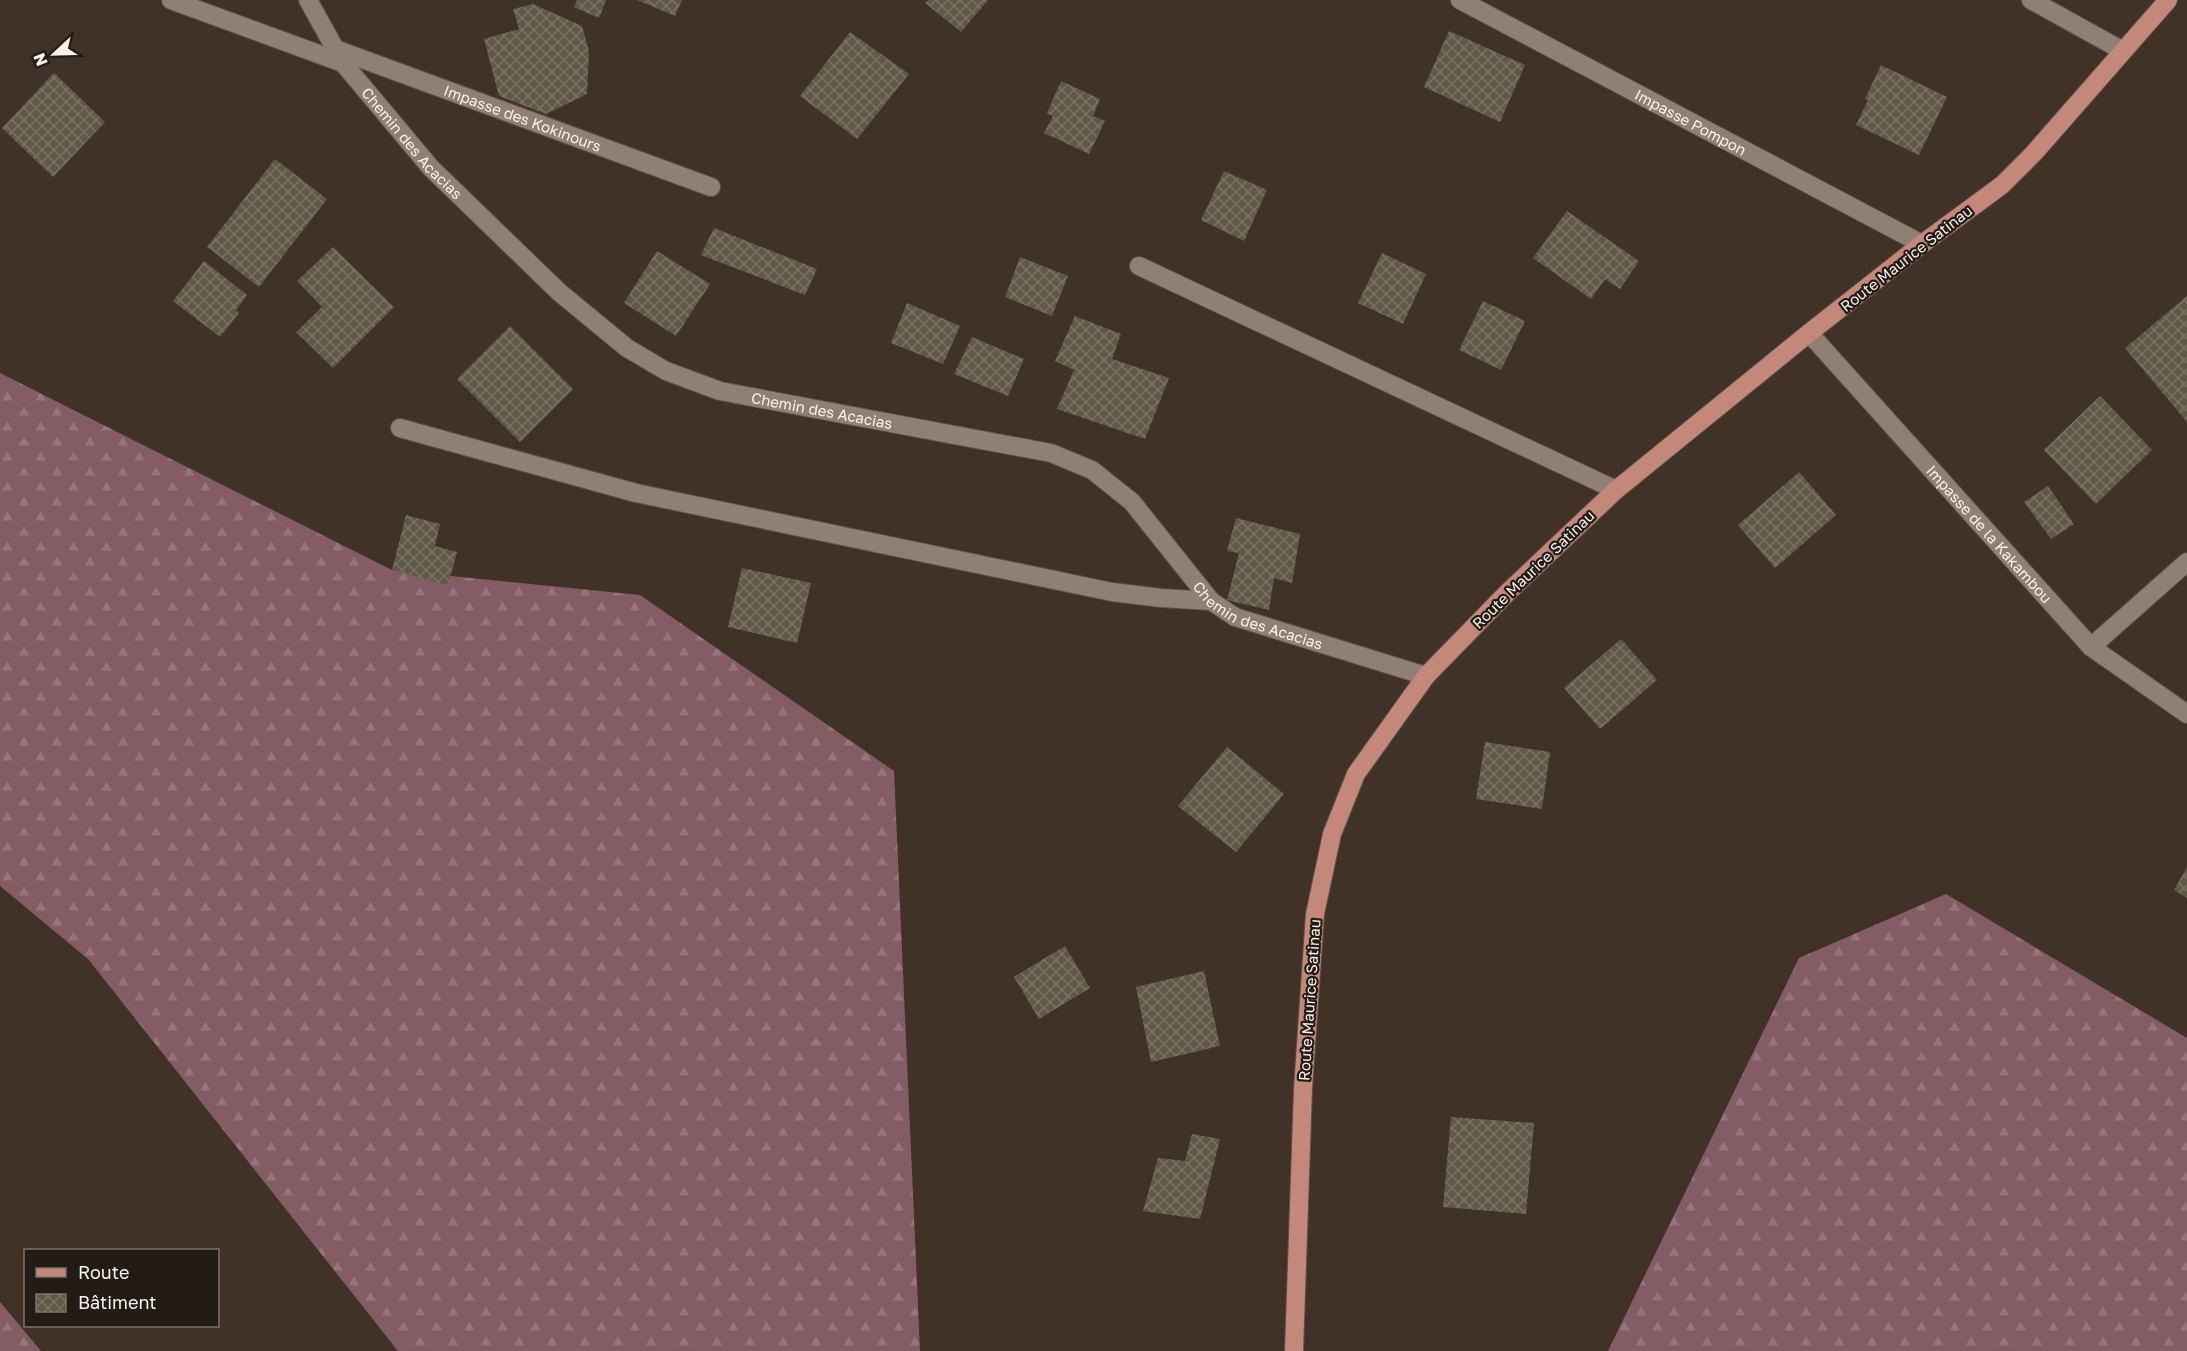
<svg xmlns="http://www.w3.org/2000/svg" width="2187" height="1351" font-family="'Golos Text',sans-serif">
  <defs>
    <pattern id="forest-firs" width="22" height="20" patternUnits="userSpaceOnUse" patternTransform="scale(1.5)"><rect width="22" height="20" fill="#845c66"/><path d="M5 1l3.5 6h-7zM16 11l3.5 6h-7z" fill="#96747c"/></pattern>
    <pattern id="building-cross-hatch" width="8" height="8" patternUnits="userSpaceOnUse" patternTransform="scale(1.5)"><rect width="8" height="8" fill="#615948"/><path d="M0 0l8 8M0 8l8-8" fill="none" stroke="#797163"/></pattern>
  </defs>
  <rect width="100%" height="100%" fill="#403227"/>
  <g fill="url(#forest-firs)">
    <polygon points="0,373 392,570 640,595 894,771 920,1351 398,1351 88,959 0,886"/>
    <polygon points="1946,894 2187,1038 2187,1351 1608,1351 1799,958"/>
    <polygon points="0,1302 41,1351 0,1351"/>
  </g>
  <g fill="url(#building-cross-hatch)">
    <polygon points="577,0 606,0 599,18 574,7"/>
    <polygon points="637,0 682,0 675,16"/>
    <polygon points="928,0 988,0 961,32 925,3"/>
    <polygon points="533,4 582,26 589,51 587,94 546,114 499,96 484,39 519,29 513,9"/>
    <polygon points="1449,31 1525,65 1500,122 1424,87"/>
    <polygon points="850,32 909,74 857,139 800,96"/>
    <polygon points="1881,65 1947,97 1919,155 1856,125 1868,100 1865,99"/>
    <polygon points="54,73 105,122 53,177 2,128"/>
    <polygon points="1061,81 1100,99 1093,116 1105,121 1089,154 1044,133 1053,116 1047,113"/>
    <polygon points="275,159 327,199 259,287 207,247"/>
    <polygon points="1224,171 1267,190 1244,241 1201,220"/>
    <polygon points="1567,211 1639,261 1620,289 1605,279 1591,299 1533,258"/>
    <polygon points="714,228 817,269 805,295 701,255"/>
    <polygon points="333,247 394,307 333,368 296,332 322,307 297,281"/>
    <polygon points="657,251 710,284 676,336 624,303"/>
    <polygon points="1382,253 1426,274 1403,324 1358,303"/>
    <polygon points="1020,257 1068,276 1052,316 1005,297"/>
    <polygon points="204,261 247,295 236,310 239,313 220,337 173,301"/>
    <polygon points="2187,296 2187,422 2125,348"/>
    <polygon points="1483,301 1525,321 1501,370 1459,350"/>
    <polygon points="907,303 960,326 943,364 891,343"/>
    <polygon points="1075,316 1121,334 1112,359 1169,378 1145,439 1057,409 1074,370 1055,361"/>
    <polygon points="510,326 573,389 520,442 457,379"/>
    <polygon points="972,337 1024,359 1008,396 954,374"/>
    <polygon points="2100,396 2152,450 2096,504 2044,450"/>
    <polygon points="1799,472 1836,515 1775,568 1738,525"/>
    <polygon points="2048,486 2074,524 2051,539 2024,502"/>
    <polygon points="406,515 440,524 435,546 457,552 448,585 392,570"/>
    <polygon points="1236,518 1300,534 1292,583 1274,578 1269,610 1227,600 1239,553 1227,551"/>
    <polygon points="742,568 811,583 797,643 728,627"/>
    <polygon points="1621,639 1657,680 1600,729 1564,688"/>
    <polygon points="1485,742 1550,752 1542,809 1476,799"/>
    <polygon points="1227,747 1284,794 1236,852 1178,806"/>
    <polygon points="2187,867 2187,898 2174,890"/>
    <polygon points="1065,946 1090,988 1039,1019 1014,977"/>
    <polygon points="1204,971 1220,1046 1151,1062 1136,987"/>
    <polygon points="1451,1117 1534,1123 1526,1214 1443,1207"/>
    <polygon points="1192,1134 1220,1139 1200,1219 1143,1211 1158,1158 1185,1161"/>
  </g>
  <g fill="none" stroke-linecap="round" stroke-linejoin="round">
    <defs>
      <g id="minor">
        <polyline points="171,0 343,63"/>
        <path id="s1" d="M 308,0 L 343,63 L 431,168 L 559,292 L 627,348 L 666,371 L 720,391 L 1051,453 L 1092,470 L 1132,502 L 1211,601 L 1235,617 L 1426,676"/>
        <path id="s2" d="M 1460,0 L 1922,244"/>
        <polyline points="2031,0 2123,51"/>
        <path id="s3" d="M 335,49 L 711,187"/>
        <polyline points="1139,266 1616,490"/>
        <path id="s4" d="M 1809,333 L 2091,647 L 2187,714"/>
        <polyline points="400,428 636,493 1112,592 1161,598 1211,601"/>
        <polyline points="2091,647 2187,562"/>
      </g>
      <polyline id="major" points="1294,1351 1303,1089 1315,914 1332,834 1356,774 1426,676 1507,593 1616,490 1809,333 1922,244 2002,185 2034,153 2168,0"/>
    </defs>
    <use href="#minor" stroke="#5e5148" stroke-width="20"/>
    <use href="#major" stroke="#5e5148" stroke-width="20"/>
    <use href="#minor" stroke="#907f73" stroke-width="18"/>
    <use href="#major" stroke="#c4887a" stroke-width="18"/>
  </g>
  <g text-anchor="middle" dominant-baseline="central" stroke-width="4.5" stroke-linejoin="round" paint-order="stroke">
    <g font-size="15" fill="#fbf1eb" stroke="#221b16">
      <text stroke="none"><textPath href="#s3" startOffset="200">Impasse des Kokinours</textPath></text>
      <text stroke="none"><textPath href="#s2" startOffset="261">Impasse Pompon</textPath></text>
      <text stroke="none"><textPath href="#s1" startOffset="178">Chemin des Acacias</textPath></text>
      <text transform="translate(1906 258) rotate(-38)">Route Maurice Satinau</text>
      <text stroke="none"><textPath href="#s1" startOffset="682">Chemin des Acacias</textPath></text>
      <text stroke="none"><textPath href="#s4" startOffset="270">Impasse de la Kakambou</textPath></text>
      <text transform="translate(1533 569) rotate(-44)">Route Maurice Satinau</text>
      <text stroke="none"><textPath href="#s1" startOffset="1186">Chemin des Acacias</textPath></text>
      <text transform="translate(1309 1000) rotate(-86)">Route Maurice Satinau</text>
    </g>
  </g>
  <rect x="24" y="1249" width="195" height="78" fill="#221b16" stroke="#79716b" stroke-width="1.5"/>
  <rect x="36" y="1268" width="30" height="9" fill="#c4887a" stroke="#79716b" stroke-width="1.5"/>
  <text x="78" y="1279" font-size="18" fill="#fbf1eb">Route</text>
  <rect x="36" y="1294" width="30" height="18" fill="url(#building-cross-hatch)" stroke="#79716b" stroke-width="1.5"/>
  <text x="78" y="1309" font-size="18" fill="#fbf1eb">Bâtiment</text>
  <g transform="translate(54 54) rotate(248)" stroke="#221b16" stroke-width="4.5" paint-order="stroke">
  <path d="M0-4.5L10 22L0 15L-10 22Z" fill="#fbf1eb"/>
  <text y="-9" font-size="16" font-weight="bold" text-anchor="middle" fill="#fbf1eb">N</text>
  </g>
</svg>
